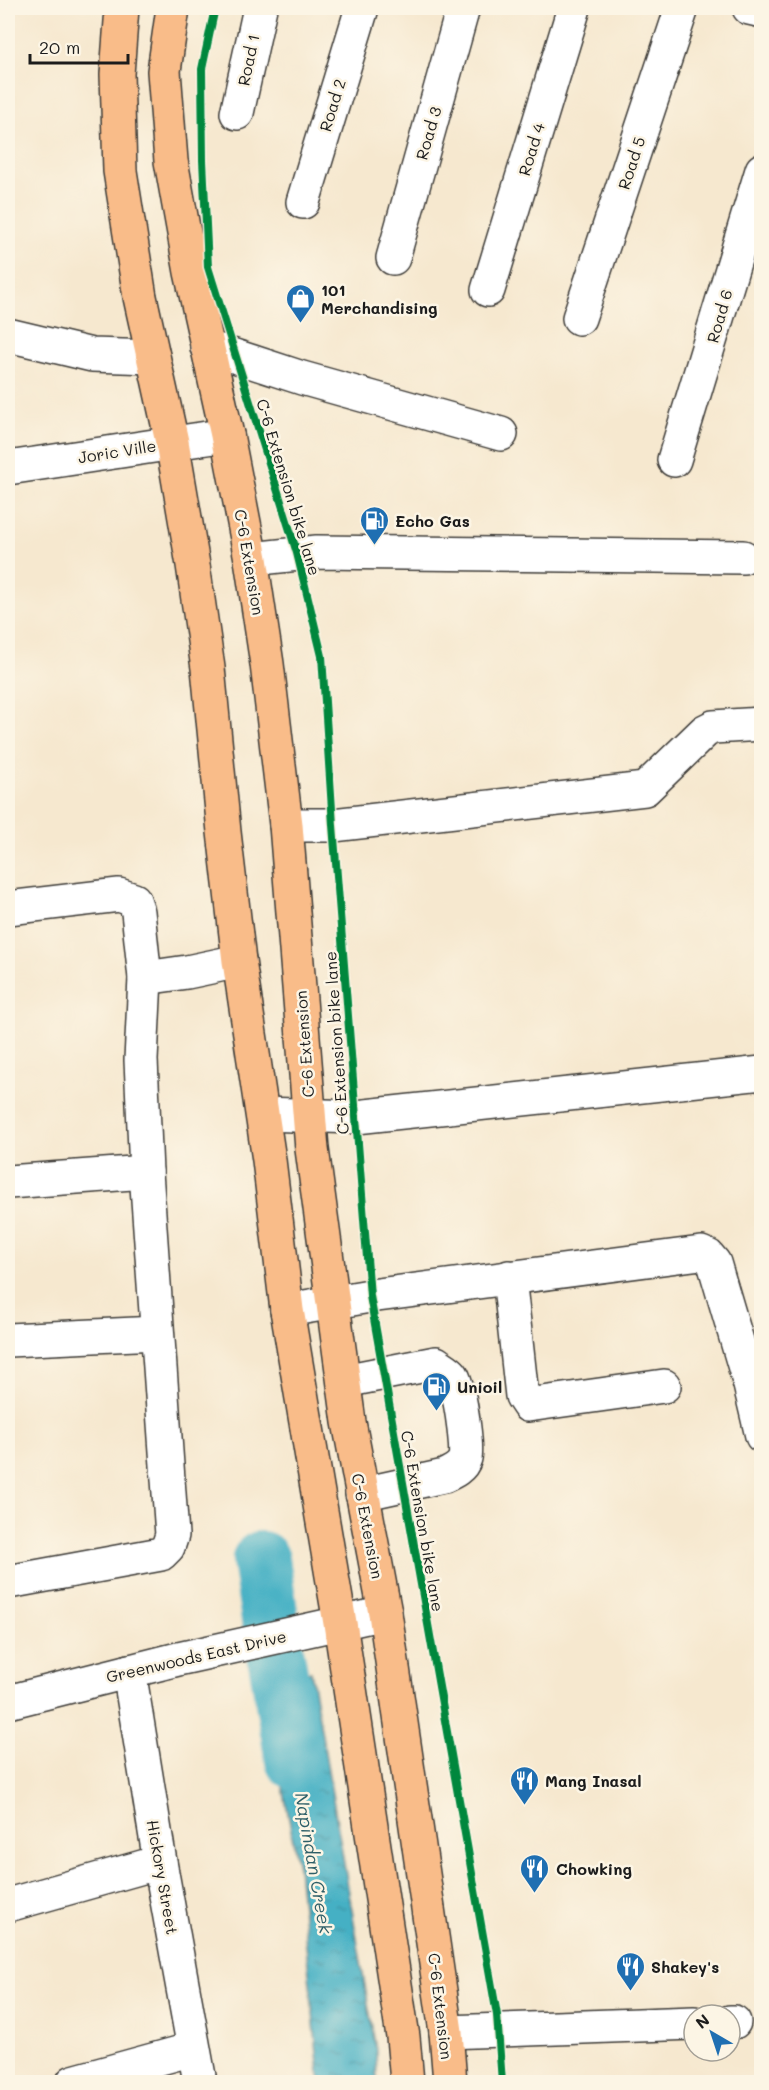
<svg xmlns="http://www.w3.org/2000/svg" width="769" height="2090" font-family="Mali,sans-serif">
  <defs>
    <pattern id="water-ripples" width="26" height="14" patternUnits="userSpaceOnUse" patternTransform="scale(1.5)"><rect width="26" height="14" fill="#45b0c4"/><path d="M2 4q2-2 4 0t4 0M15 11q2-2 4 0t4 0" fill="none" stroke="#398e9e"/></pattern>
  </defs>
  <rect width="100%" height="100%" fill="#fcf5e5"/>
  <filter id="ink" filterUnits="userSpaceOnUse"><feTurbulence type="fractalNoise" baseFrequency=".0167" numOctaves="2"/><feDisplacementMap in="SourceGraphic" scale="12" xChannelSelector="R" yChannelSelector="G"/><feConvolveMatrix kernelMatrix="1 2 1 2 8 2 1 2 1" color-interpolation-filters="sRGB"/></filter>
  <filter id="wash" filterUnits="userSpaceOnUse"><feTurbulence type="fractalNoise" baseFrequency=".008" numOctaves="4" result="noise"/><feDisplacementMap in="SourceGraphic" scale="24" xChannelSelector="R" yChannelSelector="G"/><feGaussianBlur stdDeviation="1.35" result="paint"/><feColorMatrix in="noise" values="0 0 0 0 0 0 0 0 0 0 0 0 0 0 0 0 0 1.4 0 .05"/><feComposite in="paint" operator="in"/></filter>
  <g filter="url(#wash)">
    <rect width="100%" height="100%" fill="#f6e8cf"/>
    <polygon fill="url(#water-ripples)" stroke="#306670" stroke-width="1.5" points="311,1671 376,2050 377,2082 320,2082 298,1867 264,1685"/>
    <g fill="none" stroke-linecap="round" stroke-linejoin="round">
      <g stroke="#45b0c4" stroke-width="58">
        <polyline points="261,1560 272,1632"/>
        <polyline points="274,1644 294,1760"/>
      </g>
    </g>
  </g>
  <g filter="url(#ink)">
    <g fill="none" stroke-linecap="round" stroke-linejoin="round">
      <defs>
        <g id="minor">
          <polyline points="749,8 762,11"/>
          <polyline points="237,113 260,8"/>
          <polyline points="303,202 362,8"/>
          <polyline points="393,258 463,8"/>
          <polyline points="488,290 574,8"/>
          <polyline points="579,318 682,8"/>
          <polyline points="8,335 92,355 153,357"/>
          <polyline points="207,347 302,378 501,434"/>
          <polyline points="674,460 762,170"/>
          <polyline points="8,468 227,435"/>
          <polyline points="251,559 317,552 743,557"/>
          <polyline points="286,825 333,825 645,789 705,731 713,727 762,724"/>
          <polyline points="8,908 119,895 134,900 138,912 145,978 141,1060 146,1172 172,1535 168,1547 161,1554 8,1582"/>
          <polyline points="145,978 187,972 239,961"/>
          <polyline points="263,1114 356,1117 762,1073"/>
          <polyline points="8,1182 146,1172"/>
          <polyline points="509,1277 522,1396 528,1405 664,1386"/>
          <polyline points="287,1310 370,1296 701,1253 708,1256 714,1263 750,1385 762,1436"/>
          <polyline points="8,1340 157,1333"/>
          <path d="M 344,1381 L 436,1363 C 441,1367 448,1370 452,1375 C 459,1384 468,1446 465,1458 C 462,1468 453,1472 444,1476 L 362,1494"/>
          <polyline points="129,1671 160,1862 200,2082"/>
          <polyline points="8,1702 178,1659 385,1613"/>
          <polyline points="8,1905 160,1862"/>
          <polyline points="730,2022 734,2022"/>
          <polyline points="446,2032 694,2023"/>
          <polyline points="73,2082 193,2049"/>
        </g>
        <g id="major">
          <polyline points="122,8 117,74 120,171 140,297 172,442 193,565 208,668 224,832 239,961 269,1160 287,1310 340,1623 403,2037 407,2082"/>
          <polyline points="173,8 164,71 171,161 191,272 227,435 251,559 267,664 286,825 312,1149 349,1422 385,1613 446,2032 450,2082"/>
        </g>
      </defs>
      <use href="#minor" stroke="#3d3b37" stroke-width="36"/>
      <use href="#major" stroke="#3d3b37" stroke-width="36"/>
      <use href="#minor" stroke="#fff" stroke-width="33"/>
      <use href="#major" stroke="#f9bc89" stroke-width="33"/>
      <defs>
        <polyline id="cycleway" points="215,8 202,69 203,160 208,267 297,553 322,656 333,825 370,1296 497,2015 502,2082"/>
      </defs>
      <use href="#cycleway" stroke="#fcf5e5" stroke-width="11"/>
      <use href="#cycleway" stroke="#00873e" stroke-width="8"/>
    </g>
  </g>
  <defs>
    <symbol id="shop-pin" viewBox="-11 -11 22 30"><path d="M0 17L-7.5 6A9.5 9.5 0 1 1 7.5 6Z" fill="#1f6fb2" stroke="#fcf5e5"/><path d="M-5-2.5h2.3a2.7 3.5 0 0 1 5.4 0H5L5.5 6h-11ZM-1.5-2.5h3a1.5 2.3 0 0 0-3 0Z" fill="#fff"/></symbol>
    <symbol id="fuel-pin" viewBox="-11 -11 22 30"><path d="M0 17L-7.5 6A9.5 9.5 0 1 1 7.5 6Z" fill="#1f6fb2" stroke="#fcf5e5"/><path d="M-5.5-6h7V0h2V4h1.3V-2.5L3-4.5l.8-.8L6-3V5H2.5V1h-1V6h-7ZM-4.2-4.7v3.2H.2V-4.7Z" fill="#fff"/></symbol>
    <symbol id="restaurant-pin" viewBox="-11 -11 22 30"><path d="M0 17L-7.5 6A9.5 9.5 0 1 1 7.5 6Z" fill="#1f6fb2" stroke="#fcf5e5"/><path d="M-5-6h1v4h1v-4h1v4h1v-4h1v5L-1.5 .5V6h-2V.5L-5-1ZM5-6V6H3V1.5H1.5Q1.5-4 5-6Z" fill="#fff"/></symbol>
  </defs>
  <g fill-rule="evenodd">
    <use href="#shop-pin" x="284" y="282" width="33" height="45"/>
    <use href="#fuel-pin" x="358" y="504" width="33" height="45"/>
    <use href="#fuel-pin" x="420" y="1370" width="33" height="45"/>
    <use href="#restaurant-pin" x="508" y="1764" width="33" height="45"/>
    <use href="#restaurant-pin" x="518" y="1852" width="33" height="45"/>
    <use href="#restaurant-pin" x="614" y="1950" width="33" height="45"/>
  </g>
  <g text-anchor="middle" dominant-baseline="central" stroke-width="5" stroke-linejoin="round" paint-order="stroke">
    <g font-size="16" fill="#1c1c1c" stroke="#fcf5e5">
      <text transform="translate(248 60) rotate(-78)">Road 1</text>
      <text transform="translate(332 105) rotate(-73)">Road 2</text>
      <text transform="translate(428 133) rotate(-74)">Road 3</text>
      <text transform="translate(531 149) rotate(-73)">Road 4</text>
      <text transform="translate(631 163) rotate(-72)">Road 5</text>
      <text transform="translate(719 316) rotate(-74)">Road 6</text>
      <text transform="translate(117 451) rotate(-9)">Joric Ville</text>
      <text transform="translate(289 487) rotate(73)">C-6 Extension bike lane</text>
      <text transform="translate(250 562) rotate(80)">C-6 Extension</text>
      <text transform="translate(336 1043) rotate(-94)">C-6 Extension bike lane</text>
      <text transform="translate(304 1044) rotate(-94)">C-6 Extension</text>
      <text transform="translate(423 1521) rotate(80)">C-6 Extension bike lane</text>
      <text transform="translate(368 1526) rotate(79)">C-6 Extension</text>
      <text transform="translate(196 1656) rotate(-13)">Greenwoods East Drive</text>
      <text transform="translate(163 1877) rotate(80)">Hickory Street</text>
      <text transform="translate(441 2006) rotate(83)">C-6 Extension</text>
    </g>
    <g font-size="16" font-weight="bold" fill="#1c1c1c" stroke="#fcf5e5" text-anchor="start">
      <text x="321" y="289">101<tspan x="321" dy="18">Merchandising</tspan></text>
      <text x="395" y="520">Echo Gas</text>
      <text x="457" y="1386">Unioil</text>
      <text x="545" y="1780">Mang Inasal</text>
      <text x="556" y="1868">Chowking</text>
      <text x="651" y="1966">Shakey's</text>
    </g>
    <g font-size="18" font-style="italic" fill="#2e5f68" stroke="#fcf5e5">
      <text transform="translate(314 1863) rotate(80)">Napindan Creek</text>
    </g>
  </g>
  <rect width="769" height="2090" fill="none" stroke="#fcf5e5" stroke-width="30"/>
  <g transform="translate(712 2033) rotate(321)"><circle r="28" fill="#fcf5e5" stroke="#a29e95" stroke-width="1.5"/>
  <path d="M0-4.5L10 22L0 15L-10 22Z" fill="#1f6fb2"/>
  <text y="-9" font-size="16" font-weight="bold" text-anchor="middle" fill="#1c1c1c">N</text>
  </g>
  <path d="M30 54v9h98v-9" fill="none" stroke="#1c1c1c" stroke-width="3"/>
  <text x="39" y="54" font-size="18" fill="#1c1c1c" stroke="#fcf5e5" stroke-width="4.5" paint-order="stroke">20 m</text>
</svg>
